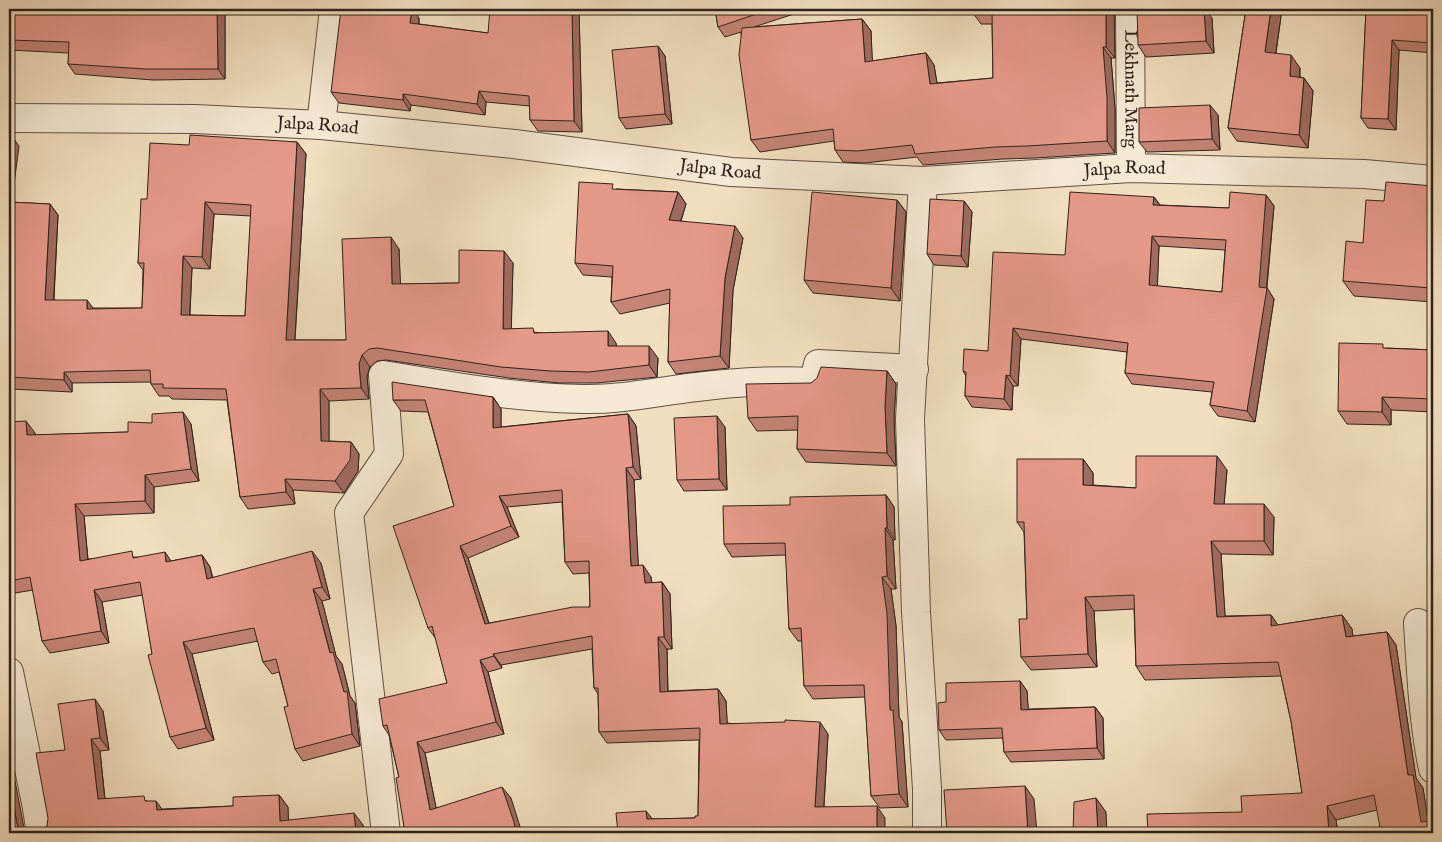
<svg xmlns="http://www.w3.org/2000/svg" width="1442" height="842" font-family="'IM FELL English',serif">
  <rect width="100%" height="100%" fill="#f2dfbf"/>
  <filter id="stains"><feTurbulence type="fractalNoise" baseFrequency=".004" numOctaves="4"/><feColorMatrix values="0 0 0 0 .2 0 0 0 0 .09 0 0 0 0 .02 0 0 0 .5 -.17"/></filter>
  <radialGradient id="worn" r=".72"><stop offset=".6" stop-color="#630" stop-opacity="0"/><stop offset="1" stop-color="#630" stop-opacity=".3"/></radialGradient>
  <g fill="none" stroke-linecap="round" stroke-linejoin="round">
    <defs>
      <g id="minor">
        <path id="s1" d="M 1130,9 L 1131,168"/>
        <polyline points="321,125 334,9"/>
        <polyline points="923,181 910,419 916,612 927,789 927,833"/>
        <path d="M 1418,623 C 1421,672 1423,721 1433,769"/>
        <polyline points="9,672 36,803 41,833"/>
        <path d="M 386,833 L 349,513 L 389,454 L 383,375 C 449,386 516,398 583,399 C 622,400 659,391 697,387 C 736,382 775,380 814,382 L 818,364 L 914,369"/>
      </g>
      <g id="tertiary">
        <path id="s2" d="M 9,118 L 195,119 L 321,125 L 514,144 L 731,172 L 923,181 L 1131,168 L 1364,174 L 1433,180"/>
      </g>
    </defs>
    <use href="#minor" stroke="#605146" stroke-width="30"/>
    <use href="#tertiary" stroke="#605146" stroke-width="30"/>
    <use href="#minor" stroke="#f7ead5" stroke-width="28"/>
    <use href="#tertiary" stroke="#f7ead5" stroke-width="28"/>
  </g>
  <g fill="#c58476" stroke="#2f221d" fill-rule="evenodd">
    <polygon points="9,9 225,9 225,79 153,80 75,74 68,64 69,53 9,50"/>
    <polygon points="579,9 582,132 538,131 530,120 530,106 486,102 485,115 411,105 410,111 339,103 331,92 419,18 419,24 488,33"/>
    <polygon points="715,9 799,9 800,12 754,27 862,19 871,31 872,61 926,53 934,65 937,83 993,78 992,24 981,24 973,13 1114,9 1115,58 1111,58 1115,109 1115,153 1035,158 1003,159 923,165 917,157 865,163 843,162 835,150 834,141 760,152 751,140 741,32 725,37 718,27"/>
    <polygon points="1246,9 1282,9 1276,53 1300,68 1300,77 1304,78 1313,91 1308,148 1237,141 1228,128"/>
    <polygon points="1366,9 1433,9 1433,53 1399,50 1396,130 1368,128 1361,118"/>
    <polygon points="1212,18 1214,53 1146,57 1138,45"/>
    <polygon points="658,46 665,56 672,124 626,129 619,118"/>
    <polygon points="1218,115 1220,150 1147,152 1139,142"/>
    <path d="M 297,142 L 306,154 L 295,340 L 346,340 L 399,249 L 400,284 L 459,283 L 513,263 L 511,329 L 616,343 L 616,346 L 658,358 L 657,377 L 597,383 L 559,383 L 509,378 L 386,360 L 377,361 L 370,367 L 367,376 L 369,399 L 329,401 L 329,441 L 351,442 L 359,454 L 358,471 L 344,493 L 293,490 L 295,504 L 248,509 L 240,497 L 227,400 L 172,399 L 169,396 L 159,396 L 151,384 L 151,382 L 72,383 L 72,392 L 9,389 L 9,202 L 50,204 L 58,215 L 54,300 L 93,308 L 142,308 L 143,270 L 138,263 L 147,199 L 189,145 ZM 214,214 L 251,216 L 245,316 L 190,315 L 192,268 L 210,269 Z"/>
    <polygon points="1433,186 1433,302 1354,296 1343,281 1384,201"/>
    <polygon points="616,189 678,192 686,204 681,221 743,238 733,290 729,368 676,374 668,362 670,303 620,314 611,302 612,277 583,275 575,263"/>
    <path d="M 1266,195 L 1274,206 L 1267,288 L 1274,299 L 1255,422 L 1218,416 L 1210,405 L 1212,392 L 1132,384 L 1125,373 L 1127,352 L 1021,339 L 1018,386 L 1013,386 L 1012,410 L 972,407 L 965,396 L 966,376 L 963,371 L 988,351 L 1065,255 L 1154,197 L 1160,205 L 1229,208 ZM 1159,246 L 1225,250 L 1222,292 L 1157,286 Z"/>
    <polygon points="897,200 906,212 900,301 813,293 804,280"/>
    <polygon points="964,201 972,212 968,267 934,265 927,254"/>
    <polygon points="1386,348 1433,350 1433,412 1391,410 1391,425 1347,424 1338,411"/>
    <polygon points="887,371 896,384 894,419 896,466 806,462 797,449 798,430 757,431 748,418 811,383"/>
    <path d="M 493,397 L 501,409 L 501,427 L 628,414 L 636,426 L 641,479 L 634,480 L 638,566 L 651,577 L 652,583 L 662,582 L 670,594 L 672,649 L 667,649 L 668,691 L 718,689 L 726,701 L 727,723 L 828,734 L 824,807 L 885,818 L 652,819 L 695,818 L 698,816 L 699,740 L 607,743 L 599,732 L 598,694 L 594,688 L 592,649 L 501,665 L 502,668 L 488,672 L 504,734 L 425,753 L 436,808 L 511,798 L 405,833 L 399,777 L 389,735 L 383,726 L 447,683 L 436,639 L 428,628 L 454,506 L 428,412 L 401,411 L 393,400 ZM 562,502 L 565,562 L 573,574 L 589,573 L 590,607 L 489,623 L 468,558 L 519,537 L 507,507 Z"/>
    <polygon points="9,422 35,433 35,435 128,432 191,424 199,481 154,487 154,513 84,516 88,559 136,557 171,561 202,555 210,567 213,578 321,563 330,599 322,601 336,656 342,664 350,696 355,703 360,746 303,761 295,749 288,706 279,672 272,674 263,662 258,641 192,654 214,740 178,749 170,737 152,654 143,595 102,602 109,643 50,653 42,641 33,590 9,594"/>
    <polygon points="725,427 727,490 684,491 677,480"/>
    <polygon points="1083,459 1093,473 1093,485 1136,488 1227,470 1224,504 1274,517 1273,555 1221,554 1225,616 1271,615 1278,625 1342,615 1352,629 1353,636 1387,632 1396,645 1416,778 1423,788 1428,822 1433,833 1377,810 1336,820 1338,833 1148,833 1242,812 1302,793 1291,721 1281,676 1145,680 1136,666 1134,609 1094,611 1097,667 1031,670 1021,657 1027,619 1024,532 1017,522"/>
    <polygon points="886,495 894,507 895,540 893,540 896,589 891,589 896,626 899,717 902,722 908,807 880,808 871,796 865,697 813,699 804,686 802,641 798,641 789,629 786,555 732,557 724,544 790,505"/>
    <polygon points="1020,681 1027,691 1028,709 1095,707 1103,718 1104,759 1011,762 1004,752 1003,738 946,740 939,730 946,702"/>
    <polygon points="103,711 109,750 100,751 105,799 147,801 162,809 233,806 279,795 288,807 288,820 363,825 364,833 42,833 47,826 65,750"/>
  </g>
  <g fill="#a06b60" stroke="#2f221d">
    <polygon points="217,9 225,9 225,79 218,69"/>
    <polygon points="412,9 413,9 419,18 418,34 410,23"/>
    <polygon points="572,9 579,9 582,132 574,121"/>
    <polygon points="1106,9 1114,9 1115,58 1106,47"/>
    <polygon points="1204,9 1206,9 1212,18 1214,53 1206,41"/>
    <polygon points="1271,9 1282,9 1274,65 1265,52"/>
    <polygon points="862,19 871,31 873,74 865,62"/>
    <polygon points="1392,40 1399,50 1396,130 1388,119"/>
    <polygon points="658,46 665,56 672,124 665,114"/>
    <polygon points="1103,47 1111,58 1115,109 1115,153 1107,141"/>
    <polygon points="926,53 934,65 939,96 930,84"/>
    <polygon points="1291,55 1300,68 1299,89 1290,76"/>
    <polygon points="1304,78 1313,91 1308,148 1299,135"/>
    <polygon points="479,91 486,102 485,115 477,104"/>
    <polygon points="403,94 411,105 410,111 403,100"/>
    <polygon points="1210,105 1218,115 1220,150 1212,139"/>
    <polygon points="11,135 19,146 12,200 9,195 9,151"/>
    <polygon points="297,142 306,154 294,352 286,340"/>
    <polygon points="678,192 686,204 677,232 669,220"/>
    <polygon points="1266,195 1274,206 1266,292 1267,288 1274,299 1255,422 1247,411"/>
    <polygon points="1154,197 1161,207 1153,205"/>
    <polygon points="897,200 906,212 900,301 891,288"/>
    <polygon points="964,201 972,212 968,267 961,256"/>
    <polygon points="205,202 214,214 210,269 202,257"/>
    <polygon points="50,204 58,215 53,311 45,300"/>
    <polygon points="735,226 743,238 733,290 729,368 720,356 725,278"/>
    <polygon points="1152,236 1159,246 1157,296 1149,285"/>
    <polygon points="391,237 399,249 401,295 392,284"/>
    <polygon points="504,251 513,263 511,341 503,329"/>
    <polygon points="1433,253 1433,292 1431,288"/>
    <polygon points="183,256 192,268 189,327 181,315"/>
    <polygon points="87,300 96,312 87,309"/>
    <polygon points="1013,328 1021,339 1018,386 1010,376"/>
    <polygon points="608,331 616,343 617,358 608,346"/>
    <polygon points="649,346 658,358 657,377 649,365"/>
    <polygon points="362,355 370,367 367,376 369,399 361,388 359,364"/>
    <polygon points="887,371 896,384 894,419 896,466 887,453 885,406"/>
    <polygon points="64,372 72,383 72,392 64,380"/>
    <polygon points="1006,375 1013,386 1012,410 1004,399"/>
    <polygon points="320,389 329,401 329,452 321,441"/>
    <polygon points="493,397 501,409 501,440 493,428"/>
    <polygon points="1382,397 1391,410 1391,425 1382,412"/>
    <polygon points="183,412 191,424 199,481 191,469"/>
    <polygon points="628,414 636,426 641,479 633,467"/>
    <polygon points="717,416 725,427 727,490 719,479"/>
    <polygon points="26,421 35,433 36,447 27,435"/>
    <polygon points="351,442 359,454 358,471 344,493 335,481"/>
    <polygon points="1217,456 1227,470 1223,517 1214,504"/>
    <polygon points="1083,459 1093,473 1093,498 1083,485"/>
    <polygon points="626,468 634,480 639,577 631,566"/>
    <polygon points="145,475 154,487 154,513 145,501"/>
    <polygon points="285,479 293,490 295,504 286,492"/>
    <polygon points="886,495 894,507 895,540 887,528"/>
    <polygon points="499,496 507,507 519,537 511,526"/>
    <polygon points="75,504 84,516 89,573 80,561"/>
    <polygon points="1264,504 1274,517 1273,555 1264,541"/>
    <polygon points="885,528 893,540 896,589 887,576"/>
    <polygon points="1211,541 1221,554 1226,630 1217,617"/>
    <polygon points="460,546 468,558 493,636 485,624"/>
    <polygon points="312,551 321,563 330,599 322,587"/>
    <polygon points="165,552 173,564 166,562"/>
    <polygon points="202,555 210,567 215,591 207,579"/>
    <polygon points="643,565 651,577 653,595 645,583"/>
    <polygon points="882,577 891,589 896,626 899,717 902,722 908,807 899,794 890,710"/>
    <polygon points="662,582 670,594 672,649 664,637"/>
    <polygon points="313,589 322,601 336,656 342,664 350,696 355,703 360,746 352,734"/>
    <polygon points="94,590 102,602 109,643 101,631"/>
    <polygon points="1085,597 1094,611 1097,667 1088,654"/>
    <polygon points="1271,615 1280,628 1271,626"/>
    <polygon points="1342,615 1352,629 1355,651 1346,637"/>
    <polygon points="1387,632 1396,645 1416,778 1423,788 1430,833 1421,822 1408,775"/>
    <polygon points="658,637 667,649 668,703 660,692"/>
    <polygon points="183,642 192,654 214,740 206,728"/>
    <polygon points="493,654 501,665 502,668 494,656"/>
    <polygon points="480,660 488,672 504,734 496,722"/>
    <polygon points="1020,681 1027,691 1029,720 1021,710"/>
    <polygon points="718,689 726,701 728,735 720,724"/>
    <polygon points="95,699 103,711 109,750 100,738"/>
    <polygon points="1095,707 1103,718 1104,759 1097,748"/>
    <polygon points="820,722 828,734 823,819 815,807"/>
    <polygon points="91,739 100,751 106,811 98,799"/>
    <polygon points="417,742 425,753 439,822 430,810"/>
    <polygon points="9,750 25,833 22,833 17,824 9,780"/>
    <polygon points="1025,786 1034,799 1037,833 1028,833"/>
    <polygon points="502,787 511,798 522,833 516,833"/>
    <polygon points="279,795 288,807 289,833 280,821"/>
    <polygon points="1096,798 1106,812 1107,833 1098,833"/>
    <polygon points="156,801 165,813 157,810"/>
    <polygon points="877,806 885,818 885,833 877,833"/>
    <polygon points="1327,806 1336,820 1338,833 1329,833"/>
    <polygon points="646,811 655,822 647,819"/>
    <polygon points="354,813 363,825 364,833 356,833"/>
  </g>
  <g fill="#e59989" stroke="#2f221d" fill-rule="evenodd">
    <polygon points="9,9 217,9 218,69 145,69 68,64 69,42 9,40"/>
    <polygon points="341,9 412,9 410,23 488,33 490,9 572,9 574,121 530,120 529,96 479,91 477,104 403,94 403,100 331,92"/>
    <polygon points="715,9 771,9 718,27"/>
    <polygon points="973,9 1106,9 1106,47 1103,47 1107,97 1107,141 1027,146 995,147 915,154 912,145 857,151 835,150 833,129 751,140 739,55 742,28 862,19 865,62 926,53 930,84 993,78 992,12 973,13"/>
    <polygon points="1137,9 1204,9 1206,41 1138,45"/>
    <polygon points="1246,9 1271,9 1265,52 1291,55 1290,76 1304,78 1299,135 1228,128"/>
    <polygon points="1366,9 1433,9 1433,43 1392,40 1388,119 1361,118"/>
    <polygon points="658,46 665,114 619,118 612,50"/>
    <polygon points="1210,105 1212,139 1139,142 1139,108"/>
    <polygon points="9,134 11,135 9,151"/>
    <path d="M 190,135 L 297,142 L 286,340 L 346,340 L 342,239 L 391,237 L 392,284 L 459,283 L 459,250 L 504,251 L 503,329 L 533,328 L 534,333 L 608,331 L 608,346 L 649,346 L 649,365 L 589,372 L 550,371 L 501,367 L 377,348 L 369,349 L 362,355 L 359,364 L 361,388 L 320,389 L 321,441 L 351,442 L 350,460 L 335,481 L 285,479 L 286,492 L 240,497 L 226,389 L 163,388 L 163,384 L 151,384 L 150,370 L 64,372 L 64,380 L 9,377 L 9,202 L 50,204 L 45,300 L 87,300 L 87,309 L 142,308 L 144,263 L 138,263 L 141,199 L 147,199 L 150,143 L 189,145 ZM 205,202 L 251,205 L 245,316 L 181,315 L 183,256 L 202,257 Z"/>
    <polygon points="579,182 613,184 612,189 678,192 669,220 735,226 725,278 720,356 668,362 670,289 611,302 613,266 575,263"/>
    <polygon points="1386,182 1433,186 1433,253 1431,288 1343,281 1346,241 1363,243 1366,200 1384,201"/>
    <polygon points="812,192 897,200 891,288 804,280"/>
    <path d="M 1070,192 L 1154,197 L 1153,205 L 1229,208 L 1230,192 L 1266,195 L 1259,287 L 1267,288 L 1247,411 L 1210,405 L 1214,382 L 1125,373 L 1128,343 L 1013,328 L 1010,376 L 1006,375 L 1004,399 L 965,396 L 966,372 L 963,371 L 964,349 L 988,351 L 993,252 L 1065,255 ZM 1152,236 L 1226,240 L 1222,292 L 1149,285 Z"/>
    <polygon points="930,199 964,201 961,256 927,254"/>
    <polygon points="1339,343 1383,344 1383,348 1433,350 1433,399 1382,397 1382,412 1338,411"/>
    <polygon points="821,367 887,371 885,406 887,453 797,449 798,416 748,418 746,384 811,383 817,378"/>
    <path d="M 392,382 L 493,397 L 493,428 L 628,414 L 633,467 L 626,468 L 631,566 L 643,565 L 645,583 L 662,582 L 664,637 L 658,637 L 660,692 L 718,689 L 720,724 L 785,722 L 785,720 L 820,722 L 815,807 L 877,806 L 877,833 L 618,833 L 616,813 L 646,811 L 647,819 L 695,818 L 695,816 L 698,816 L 700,728 L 599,732 L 598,688 L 594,688 L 592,636 L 493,654 L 494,656 L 480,660 L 496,722 L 417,742 L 430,810 L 502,787 L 514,822 L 516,833 L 405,833 L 396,778 L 399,777 L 387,725 L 383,726 L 379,699 L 447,683 L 432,626 L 428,628 L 393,526 L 454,506 L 425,400 L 393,400 ZM 562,490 L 565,562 L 589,561 L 590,607 L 573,607 L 485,624 L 460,546 L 511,526 L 499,496 Z"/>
    <polygon points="183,412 191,469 145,475 145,501 75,504 80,561 132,551 133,558 165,552 166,562 202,555 207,579 312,551 322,587 313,589 330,653 333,652 344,692 347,691 352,734 295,749 284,707 288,706 276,659 263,662 254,628 183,642 206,728 170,737 148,655 152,654 140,582 94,590 101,631 42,641 30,577 9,581 9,422 26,421 27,435 128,432 128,422 152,423 152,414"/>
    <polygon points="717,416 719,479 677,480 674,418"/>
    <polygon points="1136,456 1217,456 1214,504 1264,504 1264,541 1211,541 1217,617 1271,615 1271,626 1342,615 1346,637 1387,632 1408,775 1413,775 1421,822 1433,821 1433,833 1381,833 1374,795 1327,806 1329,833 1148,833 1147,814 1242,812 1241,796 1302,793 1291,721 1278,662 1136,666 1134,595 1085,597 1088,654 1021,657 1019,619 1027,619 1024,522 1017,522 1017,459 1083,459 1083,485 1136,488"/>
    <polygon points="886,495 887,528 885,528 887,576 882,577 887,614 890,710 893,710 899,794 871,796 864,685 804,686 801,628 789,629 785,543 724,544 723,506 790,505 790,497"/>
    <polygon points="1429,616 1433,616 1433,716 1428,669"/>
    <polygon points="1020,681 1021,710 1095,707 1097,748 1004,752 1002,728 939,730 938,703 946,702 946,683"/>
    <polygon points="95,699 100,738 91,739 98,799 144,796 145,801 156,801 157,810 233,806 233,797 279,795 280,821 354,813 356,833 42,833 47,826 48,818 36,753 65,750 58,704"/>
    <polygon points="9,780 17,824 20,831 24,833 9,833"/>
    <polygon points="1025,786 1028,833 947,833 944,790"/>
    <polygon points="1096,798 1098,833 1073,833 1074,802"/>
  </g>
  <g text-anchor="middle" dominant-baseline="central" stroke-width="4" stroke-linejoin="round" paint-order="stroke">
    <g font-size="18" fill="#2f221d" stroke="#f7ead5">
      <text stroke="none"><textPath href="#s1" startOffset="80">Lekhnath Marg</textPath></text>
      <text stroke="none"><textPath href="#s2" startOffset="309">Jalpa Road</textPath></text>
      <text stroke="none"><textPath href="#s2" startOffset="714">Jalpa Road</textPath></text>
      <text stroke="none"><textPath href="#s2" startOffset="1119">Jalpa Road</textPath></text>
    </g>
  </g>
  <rect width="1442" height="842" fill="none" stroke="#f2dfbf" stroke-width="30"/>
  <rect x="10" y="10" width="1422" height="822" fill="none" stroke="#2f221d" stroke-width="2.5"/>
  <rect x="15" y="15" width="1412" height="812" fill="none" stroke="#2f221d"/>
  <rect width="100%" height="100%" filter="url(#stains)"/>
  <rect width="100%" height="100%" fill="url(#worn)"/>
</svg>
